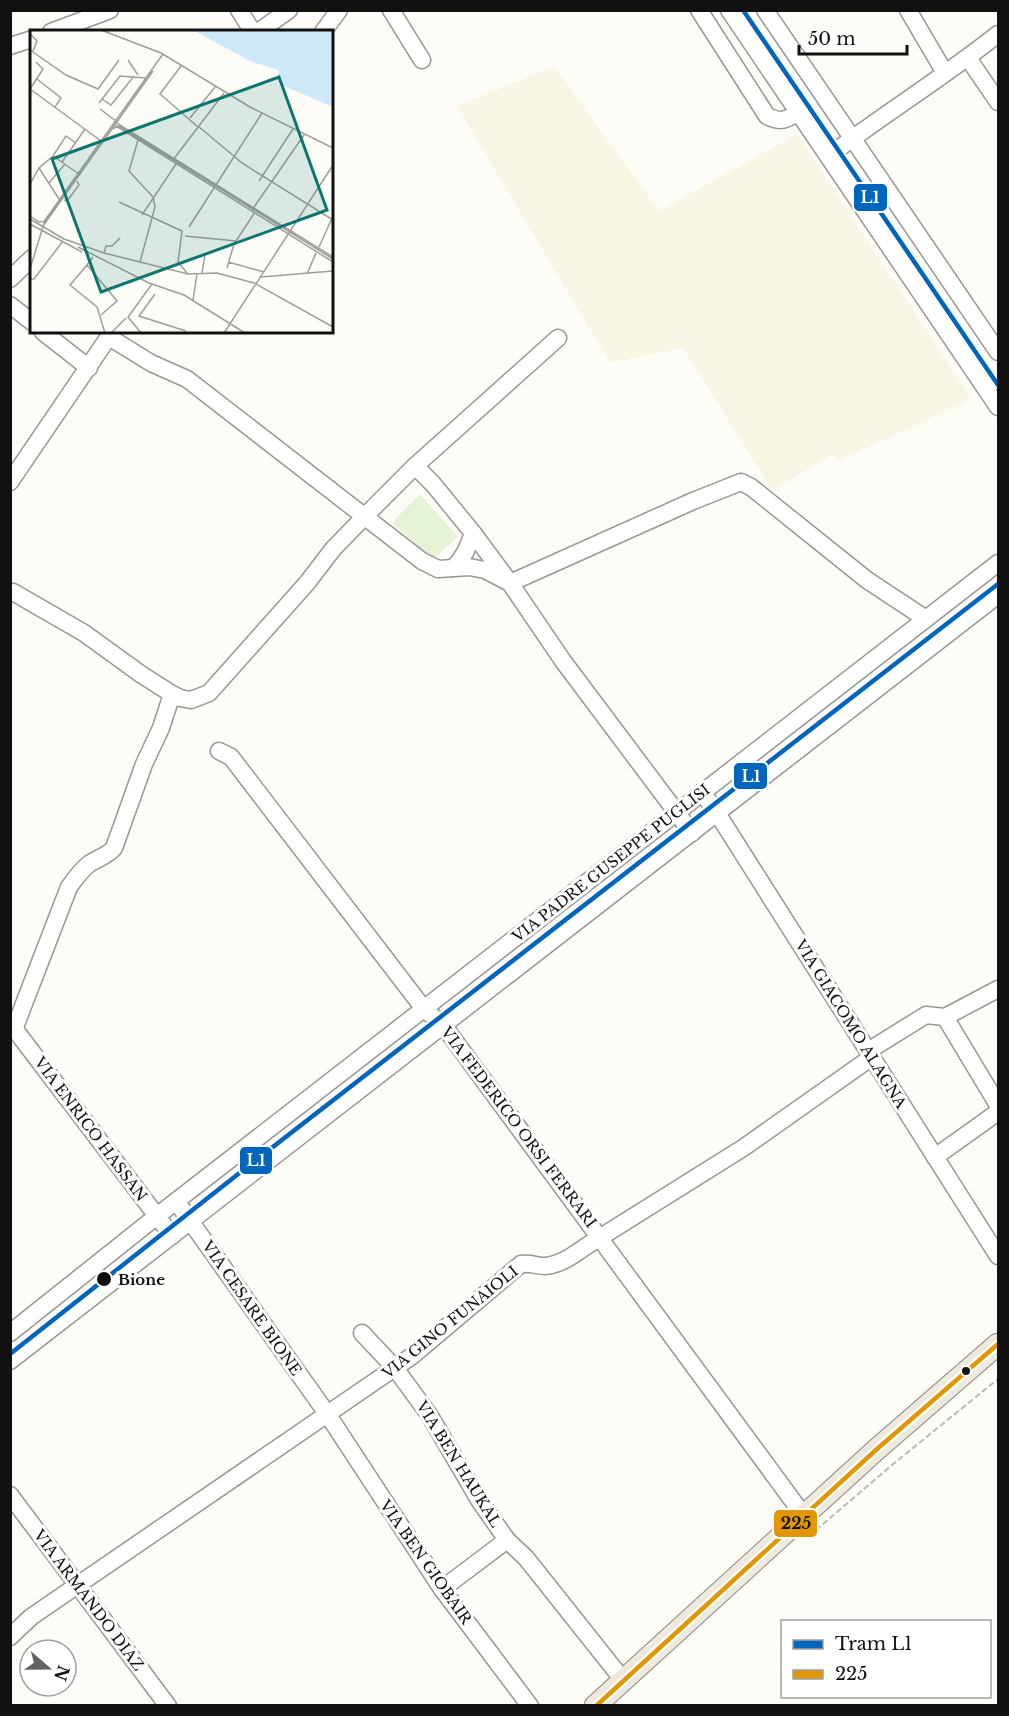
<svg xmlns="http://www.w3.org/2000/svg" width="1009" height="1716" font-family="'Libre Baskerville',serif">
  <rect width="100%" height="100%" fill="#fdfcf7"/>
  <polygon fill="#f9f7e4" points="554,66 659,211 797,134 972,399 839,461 833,455 772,490 683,348 610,363 457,106"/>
  <polygon fill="#e7f3d7" points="420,494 458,537 433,559 392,523"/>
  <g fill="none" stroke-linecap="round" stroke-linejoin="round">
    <defs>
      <g id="minor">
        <polyline points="239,10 253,32"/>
        <polyline points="391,10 422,60"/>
        <path d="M 699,10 L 767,116 C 781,123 786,120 799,112"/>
        <polyline points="729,10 998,407"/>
        <polyline points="765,10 998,352"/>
        <polyline points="908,10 945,73"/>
        <polyline points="51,32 110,10"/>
        <polyline points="258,32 289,10"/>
        <polyline points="323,32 339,10"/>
        <polyline points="10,46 32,39"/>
        <polyline points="968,58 998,102"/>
        <path d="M 829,156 C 884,114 944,77 998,34"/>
        <polyline points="10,279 32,258"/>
        <polyline points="10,305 32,322"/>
        <polyline points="43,332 89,368"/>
        <polyline points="109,337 151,363 187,379 422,561 438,569 469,567 485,570 510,583"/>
        <polyline points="415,466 433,484 473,533 510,583 563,661 692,833"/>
        <polyline points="10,482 112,332"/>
        <path d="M 453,568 C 464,558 468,547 473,533"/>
        <polyline points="510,583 693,501 741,482 751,487 867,580 926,619"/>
        <polyline points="10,592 13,592 84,633 142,675 172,694 180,698 191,700 209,693 307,583 333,549 365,516 415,466 558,338"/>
        <polyline points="219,751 231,757 424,1009 443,1025 804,1516"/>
        <polyline points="702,792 717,813 998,1256"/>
        <polyline points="945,1017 998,1105"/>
        <polyline points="10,1023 172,1236"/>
        <path d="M 15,1027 L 69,887 C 75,879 81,870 89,864 C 98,858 107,856 114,848 L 144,764 L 161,728 L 172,694"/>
        <polyline points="868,1051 926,1015 945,1017 998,989"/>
        <polyline points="935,1157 998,1112"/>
        <polyline points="176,1201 328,1415 442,1589 530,1706"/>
        <polyline points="10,1333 157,1216 998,563"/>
        <polyline points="362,1333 395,1368 430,1416 479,1500 507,1540 526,1558 623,1680"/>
        <polyline points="10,1361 998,595"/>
        <polyline points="10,1495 168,1706"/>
        <polyline points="442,1589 507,1540"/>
        <path d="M 10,1637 L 31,1617 L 412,1356 L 521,1264 C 531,1263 538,1266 545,1266 C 561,1265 575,1254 588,1245 L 743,1148 L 872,1057"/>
      </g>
      <polyline id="major" points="595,1706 877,1449 998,1344"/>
    </defs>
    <use href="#minor" stroke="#979795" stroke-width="19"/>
    <use href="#major" stroke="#858482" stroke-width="23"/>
    <polyline stroke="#b9b9b8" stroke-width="2" stroke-dasharray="6 3" stroke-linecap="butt" points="816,1530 892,1465 998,1379"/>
    <use href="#minor" stroke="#fffffe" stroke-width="16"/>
    <use href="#major" stroke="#ede9dc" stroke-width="21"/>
    <defs>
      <polyline id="bus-1" points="596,1706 877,1449 998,1344"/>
    </defs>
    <use href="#bus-1" stroke="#fff" stroke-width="9"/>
    <use href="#bus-1" stroke="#e09702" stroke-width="4.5"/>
    <defs>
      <g id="tram-1">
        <polyline points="743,10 998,385"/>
        <polyline points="10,1354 242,1171 998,584"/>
      </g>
    </defs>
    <use href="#tram-1" stroke="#fff" stroke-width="9"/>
    <use href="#tram-1" stroke="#0065bd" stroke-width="4.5"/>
  </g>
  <g fill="#111" stroke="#fff" stroke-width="2">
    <circle cx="104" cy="1279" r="8"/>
    <circle cx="966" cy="1371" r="5"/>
  </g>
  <g text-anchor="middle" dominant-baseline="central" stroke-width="6" stroke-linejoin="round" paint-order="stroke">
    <g font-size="15" fill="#111" stroke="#fff">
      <text transform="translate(611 863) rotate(-38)">VIA PADRE GUSEPPE PUGLISI</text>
      <text transform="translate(851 1024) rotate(58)">VIA GIACOMO ALAGNA</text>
      <text transform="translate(519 1127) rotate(53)">VIA FEDERICO ORSI FERRARI</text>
      <text transform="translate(91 1129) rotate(53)">VIA ENRICO HASSAN</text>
      <text transform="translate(252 1308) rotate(55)">VIA CESARE BIONE</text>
      <text transform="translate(450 1322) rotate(-39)">VIA GINO FUNAIOLI</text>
      <text transform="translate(459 1464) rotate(58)">VIA BEN HAUKAL</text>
      <text transform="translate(426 1562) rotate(55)">VIA BEN GIOBAIR</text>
      <text transform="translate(89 1600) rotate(53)">VIA ARMANDO DIAZ</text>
    </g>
    <g font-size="15" font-weight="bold" fill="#111" stroke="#fff" text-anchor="start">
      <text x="118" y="1279">Bione</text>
    </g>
  </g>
  <g transform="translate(30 30)">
    <rect width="303" height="303" fill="#fdfcf7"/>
    <path d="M 163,0 L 303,0 L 303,77 L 254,56 L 248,50 L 249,40 L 222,32 Z" fill="#cde8f7"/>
    <path fill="none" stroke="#9f9e9b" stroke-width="1.5" d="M 71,0 L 131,23 L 220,77 L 303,118M 0,4 L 7,11 L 3,21M 0,20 L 36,45 L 68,59 L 89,30M 98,30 L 108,45M 151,36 L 130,64 L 168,97M 7,49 L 31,68 L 25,77M 0,59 L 71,111M 0,59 L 13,39 L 6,32M 72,69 L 81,75 L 104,46M 69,73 L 90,46 L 116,48M 70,79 L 86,91M 160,88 L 185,57M 85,92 L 303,227M 83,94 L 303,232M 168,96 L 212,133 L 303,190M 108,110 L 99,141 L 123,167 L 125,177 L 110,232M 23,126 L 49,144M 143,130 L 194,63M 32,132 L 55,99M 229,151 L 263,99M 19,153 L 35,134M 0,154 L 9,138M 29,169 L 9,138 L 23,126 L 36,106 L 46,113M 34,170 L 37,171 L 49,155 L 47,151M 89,172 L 152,201 L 148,232 L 157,243M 222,180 L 274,105M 112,185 L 146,134M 0,186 L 9,192 L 16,191 L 82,99 L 89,96 L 303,229M 0,189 L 34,209 L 74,223 L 158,244 L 187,243 L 224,253 L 303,297M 0,194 L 52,222M 13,196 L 123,41M 159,197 L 232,83M 155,206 L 206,211M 48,217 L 119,253 L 154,265 L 215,303M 289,217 L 303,186M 74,223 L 76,216 L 82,216 L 90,208M 63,227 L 57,235 L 87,271 L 71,285M 198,232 L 234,242M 57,235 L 40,255 L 67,277 L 75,303M 197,238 L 204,214 L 225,182M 0,239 L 15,190 L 133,24M 172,243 L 175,225M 277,244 L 286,223M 231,247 L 303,241M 0,249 L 4,249 L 33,211M 125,264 L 109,286 L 156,301M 163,270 L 167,244M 81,303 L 96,288M 111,303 L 98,287 L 122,254M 194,303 L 303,135"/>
    <path fill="#0f766e" fill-opacity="0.15" stroke="#0f766e" stroke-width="3" d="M 249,47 L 297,180 L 71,262 L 22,129 Z"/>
    <rect width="303" height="303" fill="none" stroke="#111" stroke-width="3"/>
  </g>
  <g stroke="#fff" stroke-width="2">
    <rect x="853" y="183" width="35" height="29" rx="6" fill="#0065bd"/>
    <rect x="733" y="762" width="35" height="28" rx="6" fill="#0065bd"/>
    <rect x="239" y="1146" width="34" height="29" rx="6" fill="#0065bd"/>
    <rect x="773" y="1509" width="45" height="29" rx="6" fill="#e09702"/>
  </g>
  <g font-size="16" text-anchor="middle" font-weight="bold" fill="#fff">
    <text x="870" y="203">L1</text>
    <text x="751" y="782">L1</text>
    <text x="256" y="1166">L1</text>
  </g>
  <g font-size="16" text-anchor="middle" font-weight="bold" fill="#111">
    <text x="796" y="1529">225</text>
  </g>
  <rect width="1009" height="1716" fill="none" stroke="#111111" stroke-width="24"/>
  <rect x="781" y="1620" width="210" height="78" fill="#ffffff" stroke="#a0a0a0" stroke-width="1.5"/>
  <rect x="793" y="1640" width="30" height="9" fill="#0065bd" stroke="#a0a0a0" stroke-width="1.5"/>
  <text x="835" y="1650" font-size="18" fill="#111111">Tram L1</text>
  <rect x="793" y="1670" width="30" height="9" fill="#e09702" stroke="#a0a0a0" stroke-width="1.5"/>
  <text x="835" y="1680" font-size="18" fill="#111111">225</text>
  <g transform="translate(48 1668) rotate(110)"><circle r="28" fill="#ffffff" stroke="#a0a0a0" stroke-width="1.5"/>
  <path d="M0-4.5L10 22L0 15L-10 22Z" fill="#646362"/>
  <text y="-9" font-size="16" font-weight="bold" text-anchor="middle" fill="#111111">N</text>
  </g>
  <path d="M799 45v9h108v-9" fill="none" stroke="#111111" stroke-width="3"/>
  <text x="808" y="45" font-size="18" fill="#111111" stroke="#ffffff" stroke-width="4.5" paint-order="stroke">50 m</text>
</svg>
